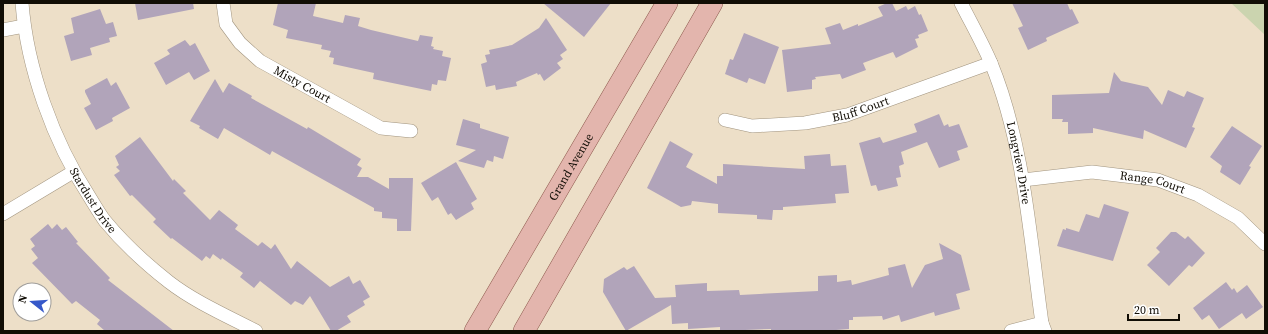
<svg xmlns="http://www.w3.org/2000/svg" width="1268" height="334" font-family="'Source Serif 4',serif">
  <rect width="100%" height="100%" fill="#eddfc8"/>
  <polygon fill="#cbd4af" points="1231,3 1265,3 1265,35"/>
  <g fill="#b1a4ba">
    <polygon points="135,3 193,3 194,9 138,20"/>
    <polygon points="278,3 316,3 313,16 343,23 345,15 360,18 358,26 371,30 418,41 420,35 433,37 431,46 434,47 433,49 443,51 442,56 451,58 446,81 438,80 437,85 432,84 431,91 373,79 374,73 333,64 334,58 329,57 331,51 321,49 322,45 286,38 288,30 273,25"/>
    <polygon points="543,3 611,3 584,37"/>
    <polygon points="887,3 892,3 896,11 906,6 908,10 915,6 919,15 921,14 928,31 918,35 919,38 915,39 918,47 896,58 893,52 863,63 866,70 842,79 840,74 815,77 816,79 812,80 812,89 787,92 782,50 831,44 825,28 840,23 843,30 858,24 858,26 883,16 878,7"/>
    <polygon points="1012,3 1067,3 1070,10 1072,9 1079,23 1046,38 1047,41 1028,50 1018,28 1023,26"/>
    <polygon points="100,9 106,24 113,22 117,36 109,38 110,42 90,48 92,55 71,61 64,36 74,33 71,18"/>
    <polygon points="546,18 567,50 560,55 563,59 557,63 561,68 544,81 540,74 538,75 537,73 516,82 517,86 496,90 495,85 486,87 481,64 487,62 485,55 490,54 489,50 512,45 539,28"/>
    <polygon points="744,33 779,47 765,84 749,78 747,83 725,74 730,59 733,60"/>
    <polygon points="185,40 190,46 195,43 210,71 194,80 189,72 166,85 154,63 170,54 167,50"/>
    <polygon points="1114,72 1121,81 1148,87 1162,105 1168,90 1184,97 1187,91 1204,98 1192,127 1195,128 1186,148 1144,130 1143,139 1093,128 1093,133 1068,134 1068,122 1062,122 1063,119 1052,119 1052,95 1109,93"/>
    <polygon points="107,78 111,86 116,82 130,108 112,118 113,121 96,130 84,108 91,104 85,92 85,90"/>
    <polygon points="215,79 223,93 229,83 252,96 251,98 307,129 308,127 361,159 357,165 362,168 357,177 368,177 389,189 389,178 413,178 411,231 397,231 397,219 382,218 382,212 374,211 374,208 272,151 270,155 224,128 218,139 199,128 200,126 190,121"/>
    <polygon points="939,114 944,126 948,124 949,127 959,124 968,147 957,151 960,160 939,168 927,142 901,152 904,164 899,166 901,177 896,178 898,186 878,191 876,185 871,186 859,143 880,137 883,143 917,132 914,124"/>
    <polygon points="463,119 480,124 480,128 509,137 503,159 494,156 493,162 487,160 484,168 458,161 476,150 456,145"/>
    <polygon points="1232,126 1262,146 1249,166 1251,167 1240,185 1220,172 1222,166 1210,157"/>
    <polygon points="140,137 173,181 174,179 186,191 183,193 210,220 219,210 238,225 235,229 258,246 262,242 271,249 275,244 291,269 297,261 330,287 349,276 353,284 360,280 370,297 363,301 365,305 347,316 351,322 336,331 331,331 310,296 303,305 295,301 291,305 260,281 254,288 240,277 243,273 222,258 221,260 213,254 210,259 206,256 202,261 172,238 171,239 153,222 156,219 132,195 130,196 114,175 120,171 116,167 119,165 115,156"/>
    <polygon points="670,141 693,154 686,167 717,184 717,176 723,176 723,164 805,169 804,156 830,154 831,166 846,165 849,193 835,194 836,203 783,207 783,210 773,210 772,220 757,219 757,215 718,213 718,204 692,201 691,205 681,207 647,188"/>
    <polygon points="456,162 477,199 471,203 474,209 456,220 451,213 448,215 438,197 432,201 421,183"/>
    <polygon points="1104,204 1129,212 1113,261 1057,246 1063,229 1066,230 1066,228 1079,232 1086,214 1099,218"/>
    <polygon points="48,224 52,229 57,224 62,230 66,227 78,242 76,243 110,278 108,280 174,331 105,331 97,324 100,320 76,301 72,304 32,263 38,258 31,249 35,246 30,239"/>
    <polygon points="1171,232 1176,232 1185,239 1188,236 1205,253 1192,267 1189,265 1169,286 1147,265 1160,252 1156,248"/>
    <polygon points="939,243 961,255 970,290 956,294 960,309 935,316 934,312 901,322 899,315 883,320 882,316 853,317 853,320 849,320 849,329 823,331 771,331 771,329 720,331 720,327 688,329 688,323 672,324 671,305 626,331 603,292 604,279 624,267 627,270 634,266 655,298 676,297 675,285 707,283 707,291 739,290 740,295 818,291 818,276 837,275 837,282 851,280 852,285 889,275 888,268 905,264 912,288 925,265 943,259"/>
    <polygon points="1226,282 1232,290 1234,288 1237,293 1247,285 1263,307 1246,319 1242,313 1219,329 1209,315 1202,320 1193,308"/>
  </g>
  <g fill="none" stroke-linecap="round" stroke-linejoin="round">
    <defs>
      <g id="minor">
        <path id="s1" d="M 22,3 C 27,68 53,141 89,196 C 94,204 99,213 105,221 C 124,244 146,264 169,282 C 195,302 227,316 256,331"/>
        <path id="s2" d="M 223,3 L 226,24 L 240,43 L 260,61 L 381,128 L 411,131"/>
        <path id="s3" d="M 961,3 C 971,23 982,42 991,63 C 1024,143 1030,238 1042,323 L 1045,331"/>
        <polyline points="3,30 24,26"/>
        <path id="s4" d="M 725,120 L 752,126 L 805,123 L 847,115 L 991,63"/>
        <path id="s5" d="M 1023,180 L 1092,172 L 1158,180 L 1198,195 L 1238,218 L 1265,244"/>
        <polyline points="3,214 73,172"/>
        <polyline points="1011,331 1042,323"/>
      </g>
      <g id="primary">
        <path id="s6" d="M 475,331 L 667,3"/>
        <polyline points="524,331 712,3"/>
      </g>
    </defs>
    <use href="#minor" stroke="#a1947f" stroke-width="14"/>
    <use href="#primary" stroke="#8e5a4e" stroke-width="22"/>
    <use href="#minor" stroke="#fff" stroke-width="13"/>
    <use href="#primary" stroke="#e3b5ad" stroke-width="21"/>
  </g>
  <g text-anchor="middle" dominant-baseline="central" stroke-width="3" stroke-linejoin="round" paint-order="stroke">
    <g font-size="12" fill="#110d05" stroke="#fff">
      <text stroke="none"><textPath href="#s2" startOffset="120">Misty Court</textPath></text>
      <text stroke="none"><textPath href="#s4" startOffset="138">Bluff Court</textPath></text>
      <text stroke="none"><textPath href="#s3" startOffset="171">Longview Drive</textPath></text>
      <text stroke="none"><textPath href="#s6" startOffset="190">Grand Avenue</textPath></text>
      <text stroke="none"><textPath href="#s5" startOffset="131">Range Court</textPath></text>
      <text stroke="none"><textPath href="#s1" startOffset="212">Stardust Drive</textPath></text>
    </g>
  </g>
  <rect width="1268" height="334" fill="none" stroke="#110d05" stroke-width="8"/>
  <g transform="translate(32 302) rotate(287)"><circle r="19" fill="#ffffff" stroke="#a09e9b"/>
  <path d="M0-3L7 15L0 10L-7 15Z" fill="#3658c9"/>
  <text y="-6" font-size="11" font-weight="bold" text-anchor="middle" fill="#110d05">N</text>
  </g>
  <path d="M1128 314v6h51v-6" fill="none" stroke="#110d05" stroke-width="2"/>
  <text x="1134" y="314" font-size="12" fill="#110d05" stroke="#ffffff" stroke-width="3" paint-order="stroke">20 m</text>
</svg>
